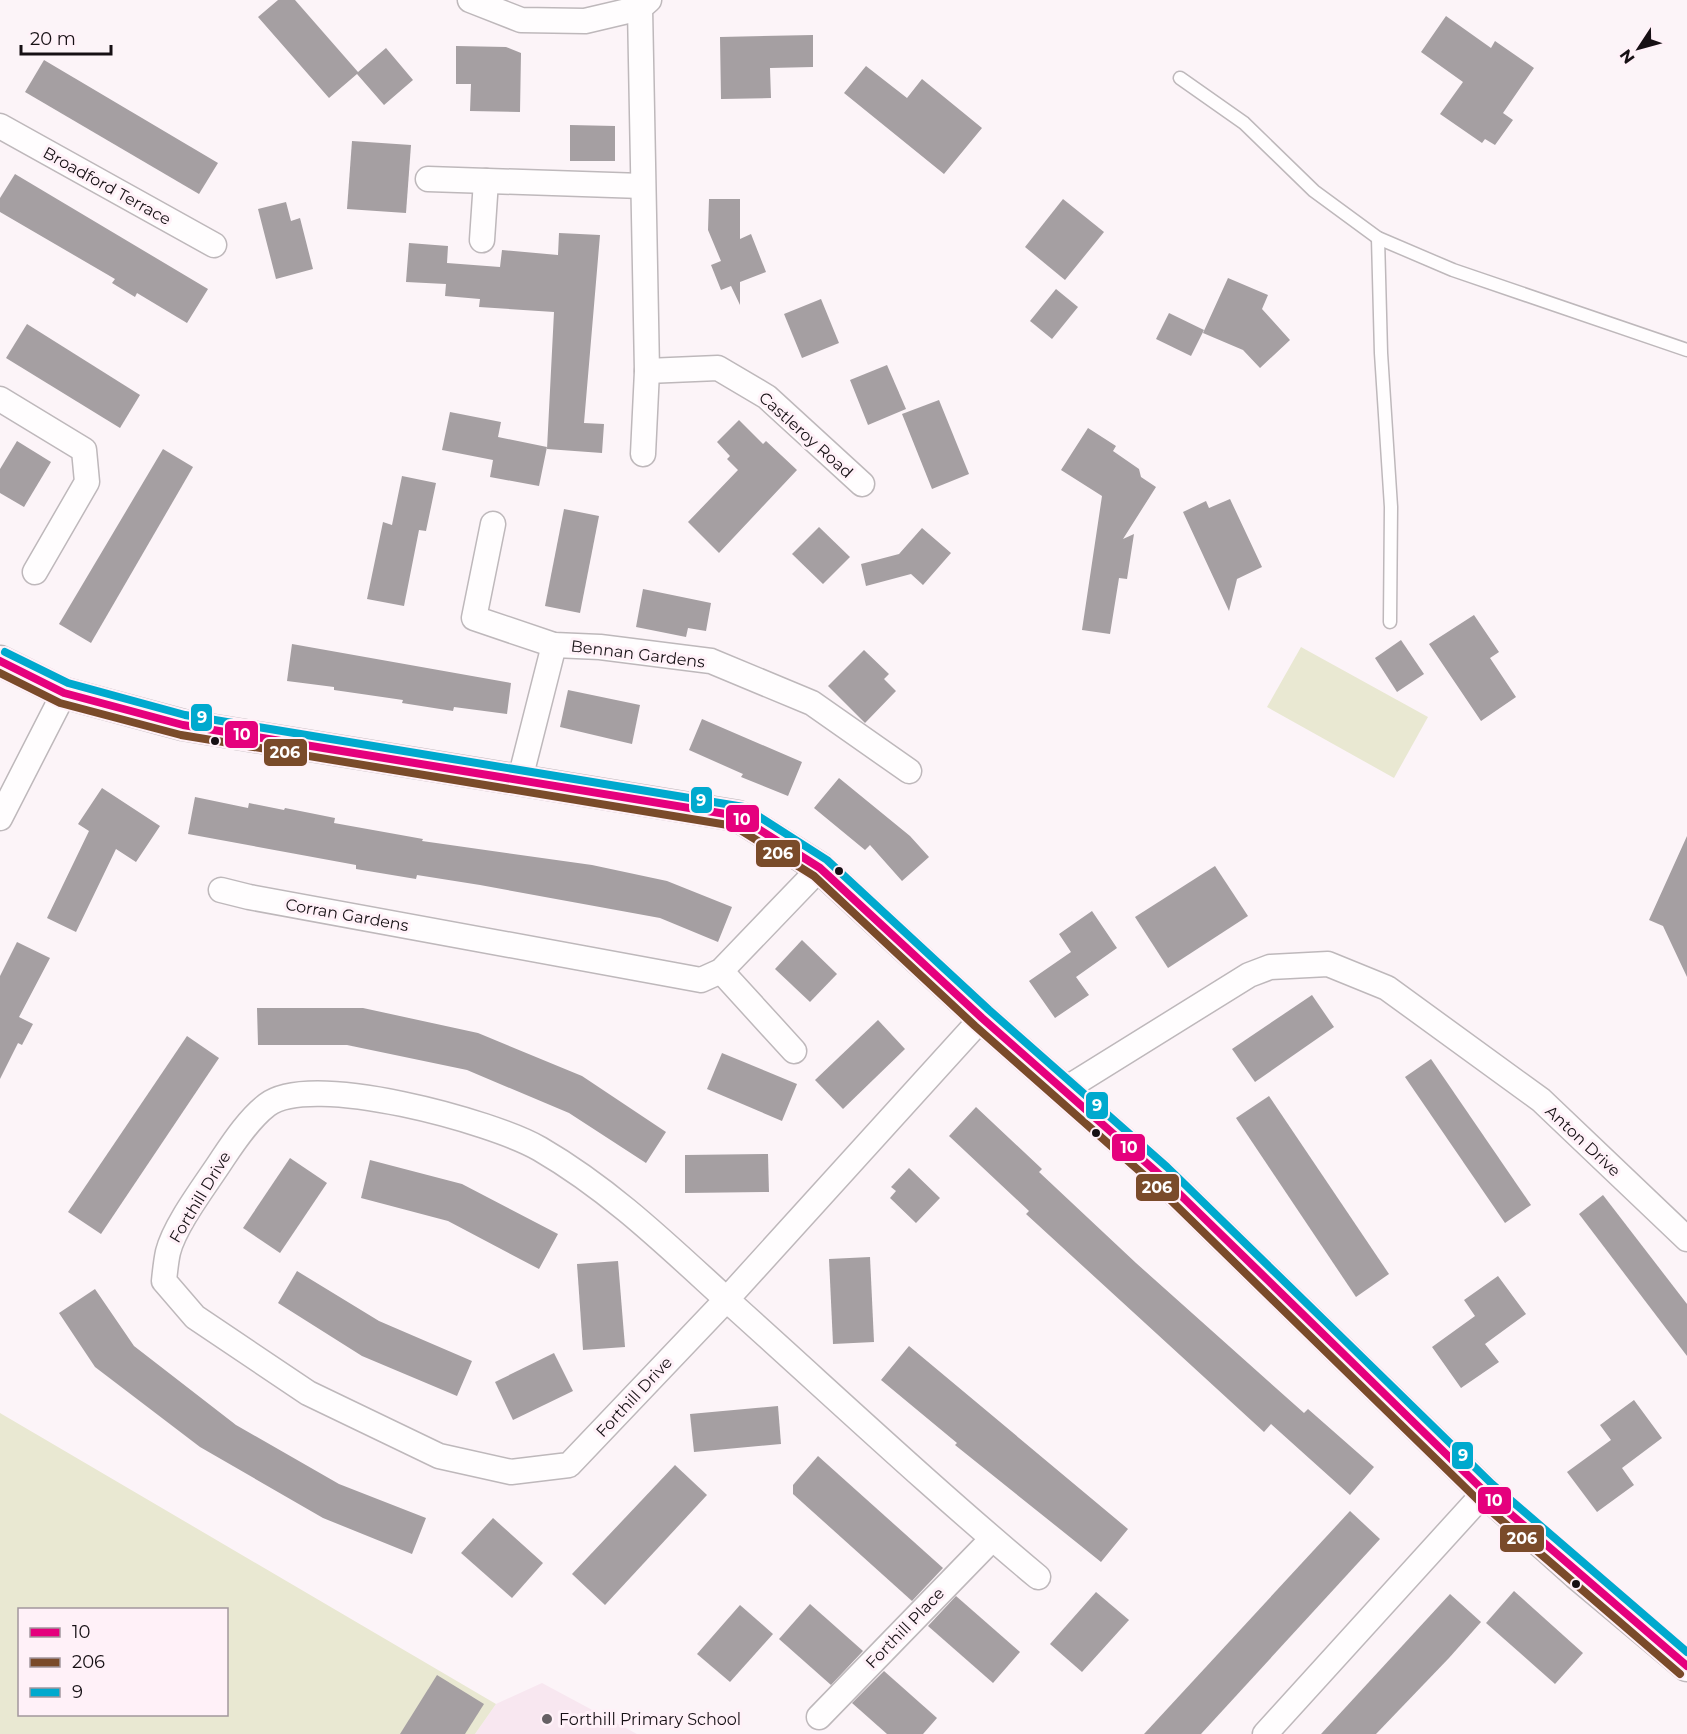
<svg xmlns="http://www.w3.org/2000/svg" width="1687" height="1734" font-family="Montserrat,sans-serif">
  <rect width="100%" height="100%" fill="#fcf4f8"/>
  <polygon fill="#f8e7f0" points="542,1683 637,1734 475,1734 496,1704"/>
  <g fill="#e9e8d2" fill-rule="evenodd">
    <polygon points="1301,647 1428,717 1394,778 1267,707"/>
    <path d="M 0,1413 L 496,1704 L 475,1734 L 0,1734 ZM 20,1610 L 226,1610 L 226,1714 L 20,1714 Z"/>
  </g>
  <g fill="#a59fa2">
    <polygon points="278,0 295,0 358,72 386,48 413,80 384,105 357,74 329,98 258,17"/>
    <polygon points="1446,16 1491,48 1495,41 1534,68 1503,113 1513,120 1495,145 1485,139 1482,143 1440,114 1463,82 1421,52"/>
    <polygon points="813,35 813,67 770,68 771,98 721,99 720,37"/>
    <polygon points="456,46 506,47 521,53 520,112 470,111 471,84 456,84"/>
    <polygon points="44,60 218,163 199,194 25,92"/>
    <polygon points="866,66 907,98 922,79 982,128 944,174 844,93"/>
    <polygon points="570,125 615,126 615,161 570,161"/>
    <polygon points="352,141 411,145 406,213 347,209"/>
    <polygon points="15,174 208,289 187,323 137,293 135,297 112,283 115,279 0,212 0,198"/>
    <polygon points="709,199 740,199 740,239 751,234 766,272 740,282 740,305 731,286 721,290 711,265 721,261 708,230"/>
    <polygon points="1063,199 1104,232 1065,280 1025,247"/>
    <polygon points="286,202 291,221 300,218 313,269 276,279 258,209"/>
    <polygon points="559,233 600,235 584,423 604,424 602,453 547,449 554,312 479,307 480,299 445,296 446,284 406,282 409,243 448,246 447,263 500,267 502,250 558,255"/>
    <polygon points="1228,278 1268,295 1262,309 1290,340 1260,368 1243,350 1203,333"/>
    <polygon points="1056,289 1078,307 1052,339 1030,321"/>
    <polygon points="821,299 839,343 802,358 784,314"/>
    <polygon points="1169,313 1204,330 1191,356 1156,339"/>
    <polygon points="27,324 140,395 120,428 6,358"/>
    <polygon points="887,365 906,409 868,425 850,380"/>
    <polygon points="939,400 969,474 932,489 902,414"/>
    <polygon points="450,412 501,422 498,437 547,447 539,486 490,477 493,460 442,450"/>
    <polygon points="739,420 763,444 766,441 797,470 719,553 688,522 738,470 727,459 730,456 717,442"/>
    <polygon points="1088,428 1116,446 1113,451 1139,469 1141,477 1156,487 1123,539 1134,534 1127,579 1119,578 1110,634 1082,630 1102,496 1061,470"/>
    <polygon points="17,441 51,462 24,507 0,493 0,469"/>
    <polygon points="163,449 193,467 91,643 59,624"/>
    <polygon points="402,476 436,483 426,531 419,530 404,606 367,599 383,522 392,525"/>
    <polygon points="1230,499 1262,567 1237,579 1229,611 1183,512 1206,501 1209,508"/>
    <polygon points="564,509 599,516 580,613 545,606"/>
    <polygon points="819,527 850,557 823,584 792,554"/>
    <polygon points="922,528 951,553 923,585 911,574 866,586 861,564 899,554"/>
    <polygon points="643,589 711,603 706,631 688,628 686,637 636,627"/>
    <polygon points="1474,615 1499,652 1490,658 1516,697 1481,721 1429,644"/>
    <polygon points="1401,640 1424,674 1397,692 1375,658"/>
    <polygon points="292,644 511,683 507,714 454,707 453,711 402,703 403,700 334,690 334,687 287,681"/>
    <polygon points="864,650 889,674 884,679 896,691 865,723 828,686"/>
    <polygon points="568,690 640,705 632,744 560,727"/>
    <polygon points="702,719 802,762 788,796 741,777 743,774 689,750"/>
    <polygon points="839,778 910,836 929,857 902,881 870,845 865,850 814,808"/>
    <polygon points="102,788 160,826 136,862 116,849 76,932 47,918 89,831 78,824"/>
    <polygon points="195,797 248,808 249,803 284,810 285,808 335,818 334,823 423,839 422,841 592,865 667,881 732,907 718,942 660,918 480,885 417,875 416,879 356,869 356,865 188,834"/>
    <polygon points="1687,836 1687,977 1663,926 1649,920"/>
    <polygon points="1215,866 1248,916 1168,968 1135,917"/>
    <polygon points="1092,911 1117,948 1076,977 1089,995 1055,1018 1029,981 1071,952 1059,934"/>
    <polygon points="802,940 837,974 810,1002 775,969"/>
    <polygon points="17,942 50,958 19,1017 33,1024 22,1045 18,1043 0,1079 0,976"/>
    <polygon points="1312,995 1334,1027 1255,1082 1232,1049"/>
    <polygon points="257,1008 363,1008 478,1033 582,1076 666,1132 646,1163 569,1113 467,1070 347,1045 258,1045"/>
    <polygon points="878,1020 905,1049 843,1109 815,1080"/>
    <polygon points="187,1036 219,1058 101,1234 68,1212"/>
    <polygon points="722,1053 797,1084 782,1121 707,1089"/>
    <polygon points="1431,1059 1531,1205 1505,1223 1405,1077"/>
    <polygon points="1269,1096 1389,1274 1356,1297 1236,1118"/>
    <polygon points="976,1107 1042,1169 1039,1172 1136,1263 1304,1413 1308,1409 1374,1467 1350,1495 1271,1424 1264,1432 1026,1214 1029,1211 949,1136"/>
    <polygon points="768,1154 769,1192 685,1193 685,1155"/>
    <polygon points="290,1158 327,1183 280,1253 243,1228"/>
    <polygon points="370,1160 462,1184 558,1234 539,1269 448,1221 361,1198"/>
    <polygon points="909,1168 940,1198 916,1223 890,1198 896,1191 891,1187"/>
    <polygon points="1603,1195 1687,1304 1687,1356 1579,1214"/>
    <polygon points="870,1257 874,1342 833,1344 829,1259"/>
    <polygon points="618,1261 625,1347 583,1350 577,1264"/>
    <polygon points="297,1271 379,1321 472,1361 457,1396 362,1356 278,1303"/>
    <polygon points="1498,1276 1526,1314 1485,1344 1499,1362 1461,1388 1432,1347 1475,1316 1464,1300"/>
    <polygon points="95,1289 134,1346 236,1425 339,1484 426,1518 412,1554 323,1518 200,1447 95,1367 59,1313"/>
    <polygon points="909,1346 1128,1529 1101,1562 955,1445 957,1443 881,1380"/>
    <polygon points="554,1353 573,1391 513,1420 495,1382"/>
    <polygon points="1634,1400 1662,1438 1622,1468 1634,1485 1597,1512 1567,1472 1611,1440 1600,1425"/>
    <polygon points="778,1406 781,1444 694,1452 690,1414"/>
    <polygon points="818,1456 943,1568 912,1601 793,1494 793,1485"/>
    <polygon points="675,1465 707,1495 605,1605 572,1574"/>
    <polygon points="1350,1511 1380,1539 1201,1734 1144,1734"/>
    <polygon points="493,1518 543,1563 512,1598 461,1553"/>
    <polygon points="1514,1591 1583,1653 1555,1684 1486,1623"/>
    <polygon points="1096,1592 1129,1620 1082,1672 1050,1644"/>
    <polygon points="1450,1594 1481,1622 1449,1658 1376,1734 1321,1734"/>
    <polygon points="956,1596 1020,1652 993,1683 928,1626"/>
    <polygon points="810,1604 863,1651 831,1685 779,1639"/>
    <polygon points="740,1605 773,1634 730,1682 697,1654"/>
    <polygon points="884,1671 937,1718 923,1734 887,1734 852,1703"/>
    <polygon points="437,1675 484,1704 465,1734 400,1734"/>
  </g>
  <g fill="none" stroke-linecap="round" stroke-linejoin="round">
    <defs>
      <g id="service">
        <polyline points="1180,78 1244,123 1314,191 1378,238 1453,270 1687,350"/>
        <polyline points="1378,238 1381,353 1391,507 1390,622"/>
      </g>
      <g id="minor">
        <polyline points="470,0 521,20 585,21 640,8"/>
        <polyline points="0,126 214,245"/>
        <polyline points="428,179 642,186"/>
        <polyline points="482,240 486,181"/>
        <polyline points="647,371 718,368 767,397 862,484"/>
        <polyline points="0,399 84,450 87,482 35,572"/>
        <polyline points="643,454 647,371 640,8 649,0"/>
        <polyline points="493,524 474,618 554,645 600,647 711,661 812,703 909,771"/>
        <polyline points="520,779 554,645"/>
        <polyline points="0,818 64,693"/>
        <polyline points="221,890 249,897 701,980 721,971 820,868"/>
        <polyline points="721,971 794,1051"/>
        <path d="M 982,1018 L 727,1299 L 569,1465 L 511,1472 L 439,1456 L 308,1393 L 195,1317 L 164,1281 C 165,1271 166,1261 168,1252 C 175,1224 207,1183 223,1158 C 235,1140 250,1118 267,1105 C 311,1071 494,1122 540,1149 C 614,1192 673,1251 736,1308 C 836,1398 935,1491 1038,1577"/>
        <polyline points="1064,1090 1249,975 1270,967 1328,964 1387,988 1541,1100 1687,1239"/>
        <polyline points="819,1717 992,1539"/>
        <polyline points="1265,1734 1485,1492"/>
      </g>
      <polyline id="tertiary" points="0,661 64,693 183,725 738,816 820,868 982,1018 1160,1175 1485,1492 1577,1574 1687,1666"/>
    </defs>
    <use href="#service" stroke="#beb8bb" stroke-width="15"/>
    <use href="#minor" stroke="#beb8bb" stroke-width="27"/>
    <use href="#tertiary" stroke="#beb8bb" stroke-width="33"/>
    <use href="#service" stroke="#fffdfe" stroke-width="12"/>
    <use href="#minor" stroke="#fffdfe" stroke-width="24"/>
    <use href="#tertiary" stroke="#fffdfe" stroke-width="30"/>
    <defs>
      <polyline id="bus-1" points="0,661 64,693 183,725 738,816 820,868 982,1018 1160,1175 1485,1492 1687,1666"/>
      <polyline id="bus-2" points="0,673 60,703 181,735 734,826 814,876 975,1026 1153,1183 1478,1500 1680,1674"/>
      <polyline id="bus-3" points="5,652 68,683 185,715 744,807 827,860 989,1010 1167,1167 1492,1484 1687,1652"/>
    </defs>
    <use href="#bus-1" stroke="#fff1f8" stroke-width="12"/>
    <use href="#bus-2" stroke="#fff1f8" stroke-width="12"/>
    <use href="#bus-3" stroke="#fff1f8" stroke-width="12"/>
    <use href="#bus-1" stroke="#e5007d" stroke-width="8"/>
    <use href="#bus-2" stroke="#7a4b2a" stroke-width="8"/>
    <use href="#bus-3" stroke="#00a9ce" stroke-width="8"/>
  </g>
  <g fill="#161014" stroke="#fff1f8" stroke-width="2">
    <circle cx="215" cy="741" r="5"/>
    <circle cx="839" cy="871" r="5"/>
    <circle cx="1096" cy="1133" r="5"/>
    <circle cx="1576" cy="1584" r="5"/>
  </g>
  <circle fill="#666064" stroke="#fff1f8" stroke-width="2" cx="547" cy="1719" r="6"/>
  <g text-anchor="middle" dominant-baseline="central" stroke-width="6" stroke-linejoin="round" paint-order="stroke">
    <g font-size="16" fill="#161014" stroke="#fff1f8">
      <text transform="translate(107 186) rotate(29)">Broadford Terrace</text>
      <text transform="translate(806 435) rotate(42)">Castleroy Road</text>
      <text transform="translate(638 654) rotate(7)">Bennan Gardens</text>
      <text transform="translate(347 915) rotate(10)">Corran Gardens</text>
      <text transform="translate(1583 1141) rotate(43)">Anton Drive</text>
      <text transform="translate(200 1197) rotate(-59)">Forthill Drive</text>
      <text transform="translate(634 1397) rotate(-47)">Forthill Drive</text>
      <text transform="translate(905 1628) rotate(-46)">Forthill Place</text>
    </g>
    <g font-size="16" fill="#161014" stroke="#fff1f8" text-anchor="start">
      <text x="559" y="1719">Forthill Primary School</text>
    </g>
  </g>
  <g stroke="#fff1f8" stroke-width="2">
    <rect x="190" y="703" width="23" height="29" rx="6" fill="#00a9ce"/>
    <rect x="224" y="720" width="35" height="29" rx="6" fill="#e5007d"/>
    <rect x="263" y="738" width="45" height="29" rx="6" fill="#7a4b2a"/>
    <rect x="690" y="786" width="23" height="28" rx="6" fill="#00a9ce"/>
    <rect x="725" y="804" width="35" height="29" rx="6" fill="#e5007d"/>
    <rect x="755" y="839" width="46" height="29" rx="6" fill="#7a4b2a"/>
    <rect x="1085" y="1091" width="24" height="29" rx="6" fill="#00a9ce"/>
    <rect x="1111" y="1133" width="35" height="29" rx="6" fill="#e5007d"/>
    <rect x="1135" y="1173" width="45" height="29" rx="6" fill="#7a4b2a"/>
    <rect x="1451" y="1441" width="23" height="29" rx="6" fill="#00a9ce"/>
    <rect x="1477" y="1486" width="35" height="29" rx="6" fill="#e5007d"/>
    <rect x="1499" y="1524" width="46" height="29" rx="6" fill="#7a4b2a"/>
  </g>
  <g font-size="16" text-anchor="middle" font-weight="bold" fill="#fff">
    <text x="202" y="723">9</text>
    <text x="242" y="740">10</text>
    <text x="285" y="758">206</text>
    <text x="701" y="806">9</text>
    <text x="742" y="825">10</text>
    <text x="778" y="859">206</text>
    <text x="1097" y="1111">9</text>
    <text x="1129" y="1153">10</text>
    <text x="1157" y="1193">206</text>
    <text x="1463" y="1461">9</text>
    <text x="1494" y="1506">10</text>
    <text x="1522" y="1544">206</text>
  </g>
  <rect x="18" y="1608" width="210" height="108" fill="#fff1f8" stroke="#a2979d" stroke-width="1.5"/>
  <rect x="30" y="1628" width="30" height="9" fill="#e5007d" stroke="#a2979d" stroke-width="1.5"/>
  <text x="72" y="1638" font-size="18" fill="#161014">10</text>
  <rect x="30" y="1658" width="30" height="9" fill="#7a4b2a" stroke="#a2979d" stroke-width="1.5"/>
  <text x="72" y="1668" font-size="18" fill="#161014">206</text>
  <rect x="30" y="1688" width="30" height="9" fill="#00a9ce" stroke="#a2979d" stroke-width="1.5"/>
  <text x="72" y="1698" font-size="18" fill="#161014">9</text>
  <g transform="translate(1639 48) rotate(234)" stroke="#fff1f8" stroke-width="4.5" paint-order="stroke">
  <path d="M0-4.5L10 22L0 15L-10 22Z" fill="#161014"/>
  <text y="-9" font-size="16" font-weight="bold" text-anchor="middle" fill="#161014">N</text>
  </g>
  <path d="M21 45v9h90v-9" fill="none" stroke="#161014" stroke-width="3"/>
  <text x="30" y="45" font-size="18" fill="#161014" stroke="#fff1f8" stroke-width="4.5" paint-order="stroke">20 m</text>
</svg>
